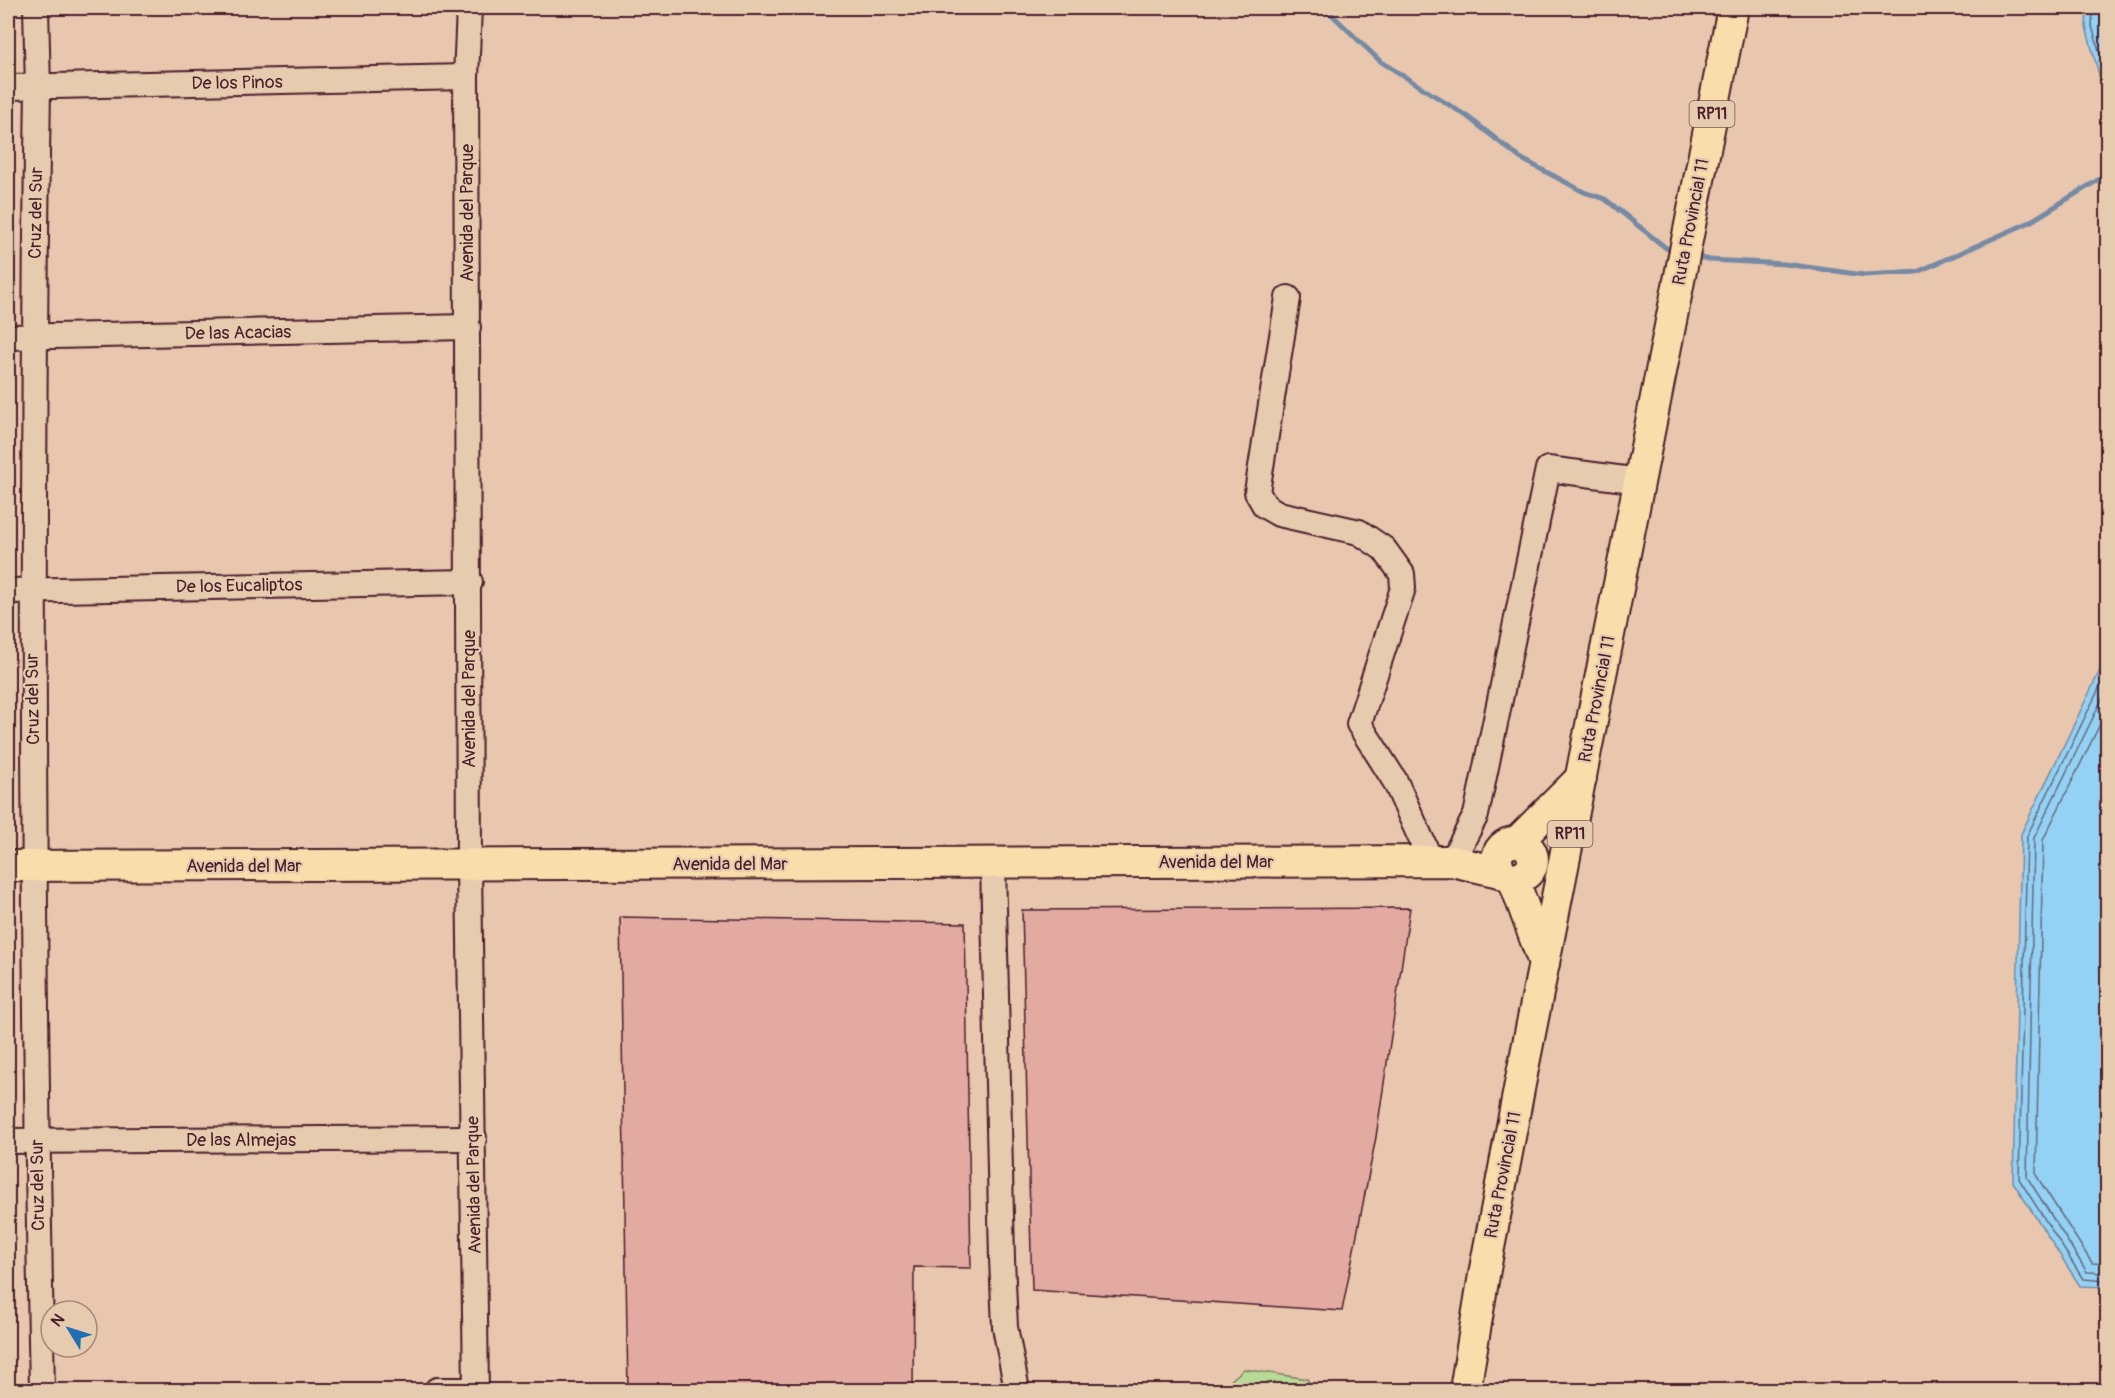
<svg xmlns="http://www.w3.org/2000/svg" width="2115" height="1398" font-family="Pangolin,sans-serif">
  <rect width="100%" height="100%" fill="#e9c7ae"/>
  <filter id="ink" filterUnits="userSpaceOnUse"><feTurbulence type="fractalNoise" baseFrequency=".0167" numOctaves="2"/><feDisplacementMap in="SourceGraphic" scale="12" xChannelSelector="R" yChannelSelector="G"/><feConvolveMatrix kernelMatrix="1 2 1 2 8 2 1 2 1" color-interpolation-filters="sRGB"/></filter>
  <g filter="url(#ink)">
    <polygon fill="#b7db96" stroke="#807d60" stroke-width="1.5" points="1244,1369 1307,1379 1314,1390 1220,1390"/>
    <g fill="#93d2f4" stroke="#768aa4" stroke-width="1.5">
      <polygon points="2087,8 2107,8 2107,104 2086,27"/>
      <polygon points="2107,656 2108,1287 2080,1286 2013,1182 2021,834"/>
    </g>
    <g fill="none" stroke-linecap="round" stroke-linejoin="round">
      <g stroke="#67677b" stroke-width="1.5">
        <polyline points="2093,8 2092,26 2108,82"/>
        <polyline points="2108,670 2027,836 2019,1179 2083,1279 2108,1281"/>
        <polyline points="2108,687 2034,838 2027,1177 2087,1272 2108,1273"/>
        <polyline points="2108,708 2043,840 2036,1175 2092,1263 2108,1264"/>
      </g>
      <g stroke="#768aa4" stroke-width="5">
        <polyline points="1325,8 1380,61 1468,117 1520,158 1584,192 1605,199 1666,248 1676,251"/>
        <polyline points="1694,256 1710,260 1785,264 1864,275 1917,272 2028,223 2108,174"/>
      </g>
    </g>
    <g fill="#e3aaa2" stroke="#4a1f2b" stroke-width="1.5">
      <polygon points="1410,908 1376,1137 1342,1311 1032,1290 1022,910"/>
      <polygon points="620,917 965,923 971,1268 914,1267 913,1390 628,1390"/>
    </g>
    <g fill="none" stroke-linecap="round" stroke-linejoin="round">
      <defs>
        <g id="minor">
          <path d="M 36,8 L 38,88 C 31,522 33,956 42,1390"/>
          <polyline points="469,8 466,77 469,865 476,1390"/>
          <polyline points="8,87 466,77"/>
          <polyline points="1288,298 1257,492 1265,506 1279,514 1359,532 1384,549 1402,574 1403,588 1359,724 1395,781 1431,861"/>
          <polyline points="8,337 468,327"/>
          <polyline points="8,591 470,582"/>
          <polyline points="1452,861 1476,815 1548,469 1640,481"/>
          <polyline points="993,863 1002,1259 1005,1327 1017,1390"/>
          <polyline points="8,1141 474,1138"/>
          <polyline points="437,1390 476,1390"/>
        </g>
        <g id="major">
          <polyline points="1518,841 1581,778"/>
          <circle cx="1515" cy="860" r="18"/>
          <polyline points="8,866 1452,861 1503,873"/>
          <polyline points="1513,878 1544,963"/>
          <polyline points="1465,1390 1485,1269 1520,1084 1733,8"/>
        </g>
      </defs>
      <use href="#minor" stroke="#4a1f2b" stroke-width="28"/>
      <use href="#major" stroke="#4a1f2b" stroke-width="34"/>
      <use href="#minor" stroke="#e7cbae" stroke-width="24"/>
      <use href="#major" stroke="#f9deab" stroke-width="30"/>
    </g>
  </g>
  <g text-anchor="middle" dominant-baseline="central" stroke-width="4.5" stroke-linejoin="round" paint-order="stroke">
    <g fill="#e7cbae" stroke="#795352" stroke-width="1.5">
      <rect x="1689.5" y="101" width="45" height="26" rx="4.5"/>
      <rect x="1547.5" y="821" width="45" height="26" rx="4.5"/>
    </g>
    <g font-size="16" font-weight="bold" fill="#4a1f2b">
      <text x="1712" y="114">RP11</text>
      <text x="1570" y="834">RP11</text>
    </g>
    <g font-size="18" fill="#4a1f2b" stroke="#e7cbae">
      <text transform="translate(237 83) rotate(-1)">De los Pinos</text>
      <text transform="translate(36 213) rotate(-89)">Cruz del Sur</text>
      <text transform="translate(467 213) rotate(-90)">Avenida del Parque</text>
      <text transform="translate(1691 222) rotate(-79)">Ruta Provincial 11</text>
      <text transform="translate(238 333) rotate(-1)">De las Acacias</text>
      <text transform="translate(239 586) rotate(-1)">De los Eucaliptos</text>
      <text transform="translate(33 699) rotate(-91)">Cruz del Sur</text>
      <text transform="translate(469 699) rotate(-90)">Avenida del Parque</text>
      <text transform="translate(1597 699) rotate(-79)">Ruta Provincial 11</text>
      <text x="1216" y="862">Avenida del Mar</text>
      <text x="730" y="864">Avenida del Mar</text>
      <text x="244" y="866">Avenida del Mar</text>
      <text x="241" y="1140">De las Almejas</text>
      <text transform="translate(1503 1175) rotate(-79)">Ruta Provincial 11</text>
      <text transform="translate(38 1185) rotate(-91)">Cruz del Sur</text>
      <text transform="translate(474 1185) rotate(-91)">Avenida del Parque</text>
    </g>
  </g>
  <rect width="2115" height="1398" fill="none" stroke="#e7cbae" stroke-width="30"/>
  <rect x="15" y="15" width="2085" height="1368" fill="none" stroke="#4a1f2b" stroke-width="2" filter="url(#ink)"/>
  <g transform="translate(69 1329) rotate(308)"><circle r="28" fill="#e7cbae" stroke="#a8867a" stroke-width="1.5"/>
  <path d="M0-4.5L10 22L0 15L-10 22Z" fill="#1f6fb2"/>
  <text y="-9" font-size="16" font-weight="bold" text-anchor="middle" fill="#4a1f2b">N</text>
  </g>
</svg>
